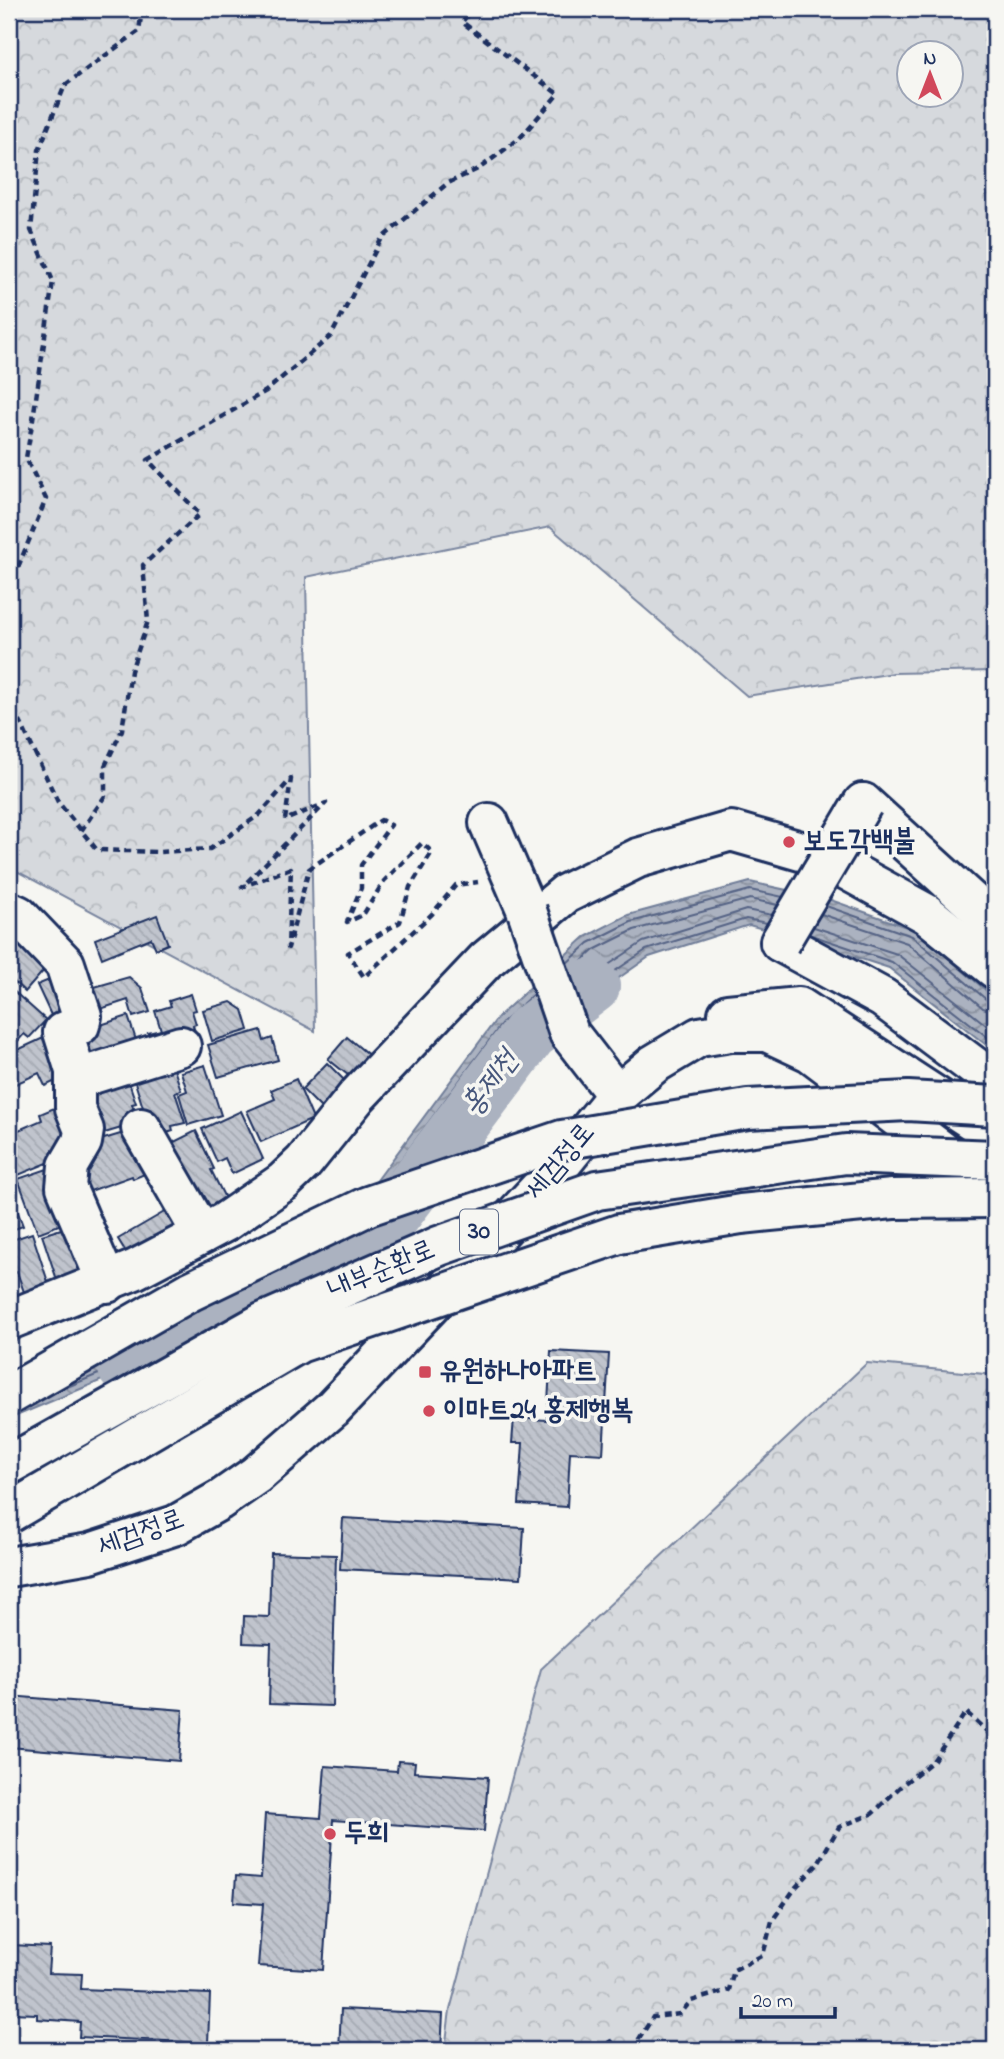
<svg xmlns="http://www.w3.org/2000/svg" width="1004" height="2059" font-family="'Indie Flower','Poor Story',sans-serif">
  <defs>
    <pattern id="forest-crowns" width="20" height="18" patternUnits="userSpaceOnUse" patternTransform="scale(1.75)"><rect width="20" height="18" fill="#d6d9dd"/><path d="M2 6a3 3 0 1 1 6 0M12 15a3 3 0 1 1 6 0" fill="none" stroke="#b7bbc0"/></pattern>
    <pattern id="water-waves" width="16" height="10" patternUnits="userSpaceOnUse" patternTransform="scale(1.75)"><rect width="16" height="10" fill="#abb2c0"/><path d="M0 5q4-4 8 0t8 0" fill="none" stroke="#8a919f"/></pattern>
    <pattern id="building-back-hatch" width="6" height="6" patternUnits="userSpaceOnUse" patternTransform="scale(1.75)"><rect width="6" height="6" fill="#c0c4cd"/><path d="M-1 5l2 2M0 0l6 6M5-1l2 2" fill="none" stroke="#a4a9b2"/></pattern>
  </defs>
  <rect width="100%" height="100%" fill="#f6f6f2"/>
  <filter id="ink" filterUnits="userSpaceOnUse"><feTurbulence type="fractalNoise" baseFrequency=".0143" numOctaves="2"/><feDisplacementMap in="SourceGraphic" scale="14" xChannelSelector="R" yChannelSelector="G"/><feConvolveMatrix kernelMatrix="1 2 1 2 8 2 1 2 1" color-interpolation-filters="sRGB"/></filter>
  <g filter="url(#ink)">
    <g fill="url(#forest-crowns)" stroke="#78849e" stroke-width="2" fill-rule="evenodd">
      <path d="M 9,9 L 995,9 L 995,671 L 894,673 L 747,696 L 550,527 L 306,577 L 315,1031 L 9,867 ZM 909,52 L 951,52 L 951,94 L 909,94 Z"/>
      <polygon points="867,1363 995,1375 995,2050 445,2050 450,2010 541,1669"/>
    </g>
    <polygon fill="url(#water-waves)" stroke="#717e99" stroke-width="2" points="750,882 828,899 915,930 995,998 995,1052 889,968 809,942 749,925 649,957 606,987 530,1033 386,1224 181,1347 9,1419 9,1383 369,1191 498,1017 585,937 628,915"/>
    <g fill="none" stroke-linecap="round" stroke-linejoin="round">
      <g stroke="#556385" stroke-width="2">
        <polyline points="826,906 912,936 988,1001 995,1003"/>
        <polyline points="821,914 907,943 983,1008 995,1012"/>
        <polyline points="814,927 897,954 995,1032"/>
        <polyline points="811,935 892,962 995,1043"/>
        <polyline points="567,963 589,943 631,922 750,890 783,897"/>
        <polyline points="570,972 594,950 634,930 750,899 778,905"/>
        <polyline points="575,987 643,942 746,910 772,915"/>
        <polyline points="578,996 646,950 746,919 767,923"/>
        <polyline points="421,1166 524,1029 542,1018"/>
        <polyline points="388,1177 503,1022 533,994"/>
        <polyline points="60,1390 178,1341 346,1240"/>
      </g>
      <polyline stroke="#abb2c0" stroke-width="56" points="126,1368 181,1347 386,1224 530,1033 592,986"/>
    </g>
    <g fill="url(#building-back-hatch)" stroke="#1b2f5e" stroke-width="2">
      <polygon points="157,915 168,944 156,949 151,938 102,958 95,939"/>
      <polygon points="9,917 52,961 25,992 11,979 16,974 9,968"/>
      <polygon points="61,975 74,1019 56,1026 37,985"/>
      <polygon points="129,977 142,988 150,1012 133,1017 128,1000 91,1012 84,990"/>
      <polygon points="9,987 46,1020 29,1038 24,1034 9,1051"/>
      <polygon points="191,994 196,1010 192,1011 196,1024 193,1025 196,1036 153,1049 148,1033 161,1030 155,1011 171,1006 169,1001"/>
      <polygon points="231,1002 243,1010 249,1030 212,1041 203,1010"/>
      <polygon points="128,1016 141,1055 78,1065 76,1033"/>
      <polygon points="261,1030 264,1041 272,1038 278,1060 218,1077 208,1045"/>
      <polygon points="54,1033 73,1073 45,1086 39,1073 9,1087 9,1054"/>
      <polygon points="347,1037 371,1057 353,1079 328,1059"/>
      <polygon points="171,1060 181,1090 175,1092 185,1123 172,1126 173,1131 157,1136 147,1120 132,1073"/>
      <polygon points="327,1063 349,1085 324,1111 302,1089"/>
      <polygon points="205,1065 221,1115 188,1125 179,1094 187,1091 181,1072"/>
      <polygon points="124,1068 136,1103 132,1104 138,1123 98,1135 81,1082"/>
      <polygon points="296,1079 313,1119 261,1142 247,1111 275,1099 271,1090"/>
      <polygon points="59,1106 75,1144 67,1155 16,1176 9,1159 9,1146 18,1142 14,1132 42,1120 40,1114"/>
      <polygon points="241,1111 263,1159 232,1174 225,1158 217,1162 202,1129"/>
      <polygon points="137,1129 154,1170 133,1179 132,1176 79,1195 84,1145"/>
      <polygon points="196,1131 214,1169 211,1170 225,1198 195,1214 162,1148"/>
      <polygon points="53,1167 67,1222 38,1233 18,1179"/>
      <polygon points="9,1188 23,1226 9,1231"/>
      <polygon points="173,1207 187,1230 132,1262 118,1239"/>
      <polygon points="74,1225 94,1271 58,1283 42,1235"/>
      <polygon points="32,1233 49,1285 24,1292 17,1272 9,1275 9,1241"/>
      <polygon points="551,1351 609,1354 603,1454 570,1452 567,1507 519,1504 523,1443 512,1443 514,1418 547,1420"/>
      <polygon points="343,1518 524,1528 521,1578 340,1569"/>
      <polygon points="271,1553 336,1555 332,1706 269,1704 271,1644 243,1643 244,1616 269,1617"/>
      <polygon points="9,1696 183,1710 179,1761 9,1747"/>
      <polygon points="398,1761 415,1762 414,1772 488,1777 484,1831 333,1820 323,1970 258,1966 263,1904 234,1902 236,1876 261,1878 265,1814 321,1818 325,1766 397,1771"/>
      <polygon points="12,1945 50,1947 48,1973 82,1974 81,1989 210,1994 208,2043 79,2037 80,2022 37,2019 37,2014 10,2013 9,1962 11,1962"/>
      <polygon points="341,2009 443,2014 441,2050 339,2050"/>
    </g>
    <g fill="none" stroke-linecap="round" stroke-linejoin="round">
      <defs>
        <g id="minor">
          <polyline points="863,803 995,923"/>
          <polyline points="489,823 527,911"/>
          <polyline points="9,911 18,915 65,964 82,1016 80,1025 63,1032 75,1071 75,1108 84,1130 82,1142 68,1166 66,1187 107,1283"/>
          <polyline points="780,942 883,998 995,1082"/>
          <polyline points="569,1033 617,1095"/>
          <polyline points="76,1079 181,1046"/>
          <polyline points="141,1128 202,1234"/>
          <polyline points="9,1320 134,1270 225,1222 283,1182 304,1162 357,1096 486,960 565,894 638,858 731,831 825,858 927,914 995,969"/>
        </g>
        <g id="major">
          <polyline points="728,1014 799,1007 995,1135"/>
          <polyline points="9,1567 90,1553 176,1525 220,1500 256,1475 332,1409 464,1270 553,1174 617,1095 654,1064 699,1037 731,1032 767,1032 810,1052 967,1170"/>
        </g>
      </defs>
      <use href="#minor" stroke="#1b2f5e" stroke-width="44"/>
      <use href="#major" stroke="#1b2f5e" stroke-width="44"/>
      <g stroke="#1b2f5e" stroke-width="4.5" stroke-dasharray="7 5" stroke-linecap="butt">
        <polyline points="9,589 46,499 26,458 33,419 53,281 31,230 39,150 65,85 139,31 142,9"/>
        <polyline points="9,698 58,802 97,850 159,852 210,849 259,815 291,779 285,820 326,803 242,887 291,868 288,948 309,869 381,820 391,825 361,865 361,888 347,922 363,915 384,881 422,843 432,852 410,887 400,922 348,953 364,977 432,914 456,885 478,882"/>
        <polyline points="81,831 105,796 105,766 122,730 131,671 148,621 143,565 200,514 148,460 266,391 331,336 382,238 448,183 480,168 520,138 558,94 462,22 472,9"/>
        <polyline points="598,2050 611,2041 619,2050"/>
        <polyline points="632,2050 653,2017 680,2014 691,2001 729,1990 734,1970 763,1955 772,1921 796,1887 817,1865 839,1827 872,1814 902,1785 933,1761 966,1712 995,1739"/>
      </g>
      <use href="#minor" stroke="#f6f6f2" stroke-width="38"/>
      <use href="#major" stroke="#f6f6f2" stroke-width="38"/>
      <defs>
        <g id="minor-bridge">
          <polyline points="527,911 569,1033"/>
          <polyline points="780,942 863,803"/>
        </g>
        <g id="highway-bridge">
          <polyline points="9,1395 191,1291 368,1206 562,1140 748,1109 908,1101 995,1106"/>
          <polyline points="9,1465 262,1323 439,1246 597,1190 846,1154 995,1160"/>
          <polyline points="9,1513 299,1343 619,1234 741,1214 893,1199 995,1198"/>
        </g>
      </defs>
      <use href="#minor-bridge" stroke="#1b2f5e" stroke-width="44" stroke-linecap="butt"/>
      <use href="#highway-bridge" stroke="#1b2f5e" stroke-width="44" stroke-linecap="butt"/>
      <use href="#minor-bridge" stroke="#f6f6f2" stroke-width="38"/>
      <use href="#highway-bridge" stroke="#f6f6f2" stroke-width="38"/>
    </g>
  </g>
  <g fill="#d1495b" stroke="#f6f6f2" stroke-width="2.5">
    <circle cx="789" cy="842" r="7"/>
    <rect x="418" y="1365" width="14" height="14" rx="3.5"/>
    <circle cx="429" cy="1411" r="7"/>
    <circle cx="330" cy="1834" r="7"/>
  </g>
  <g text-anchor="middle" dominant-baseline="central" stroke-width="7" stroke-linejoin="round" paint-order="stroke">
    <rect fill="#f6f6f2" stroke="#5d6b8a" stroke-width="2" x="460" y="1209.5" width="38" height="45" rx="5"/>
    <g font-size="26" font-weight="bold" fill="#1b2f5e">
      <text x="479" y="1232">30</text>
    </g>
    <g font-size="28" font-weight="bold" fill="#1b2f5e" stroke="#f6f6f2" text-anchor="start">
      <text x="803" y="842">보도각백불</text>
      <text x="439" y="1372">유원하나아파트</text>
      <text x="443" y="1411">이마트24 홍제행복</text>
      <text x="344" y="1834">두희</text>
    </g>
    <g font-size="28" fill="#1b2f5e" stroke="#f6f6f2">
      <text transform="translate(561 1162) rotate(-50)">세검정로</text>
      <text transform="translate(382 1271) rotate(-23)">내부순환로</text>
      <text transform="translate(141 1534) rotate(-20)">세검정로</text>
    </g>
    <g font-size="30" font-style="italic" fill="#46567b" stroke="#f6f6f2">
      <text transform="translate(491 1084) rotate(-53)">홍제천</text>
    </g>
  </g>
  <rect width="1004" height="2059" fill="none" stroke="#f6f6f2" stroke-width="35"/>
  <rect x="18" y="18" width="969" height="2024" fill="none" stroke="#1b2f5e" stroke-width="2.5" filter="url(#ink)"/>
  <g transform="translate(930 74)"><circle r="33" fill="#f6f6f2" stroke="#9ea6b7" stroke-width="2"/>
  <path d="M0-5L12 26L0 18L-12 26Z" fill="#d1495b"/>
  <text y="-10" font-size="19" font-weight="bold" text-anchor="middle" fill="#1b2f5e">N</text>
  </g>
  <path d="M741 2007v10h94v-10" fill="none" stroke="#1b2f5e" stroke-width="3.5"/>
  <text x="752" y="2007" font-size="21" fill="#1b2f5e" stroke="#f6f6f2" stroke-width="5" paint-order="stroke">20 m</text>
</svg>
